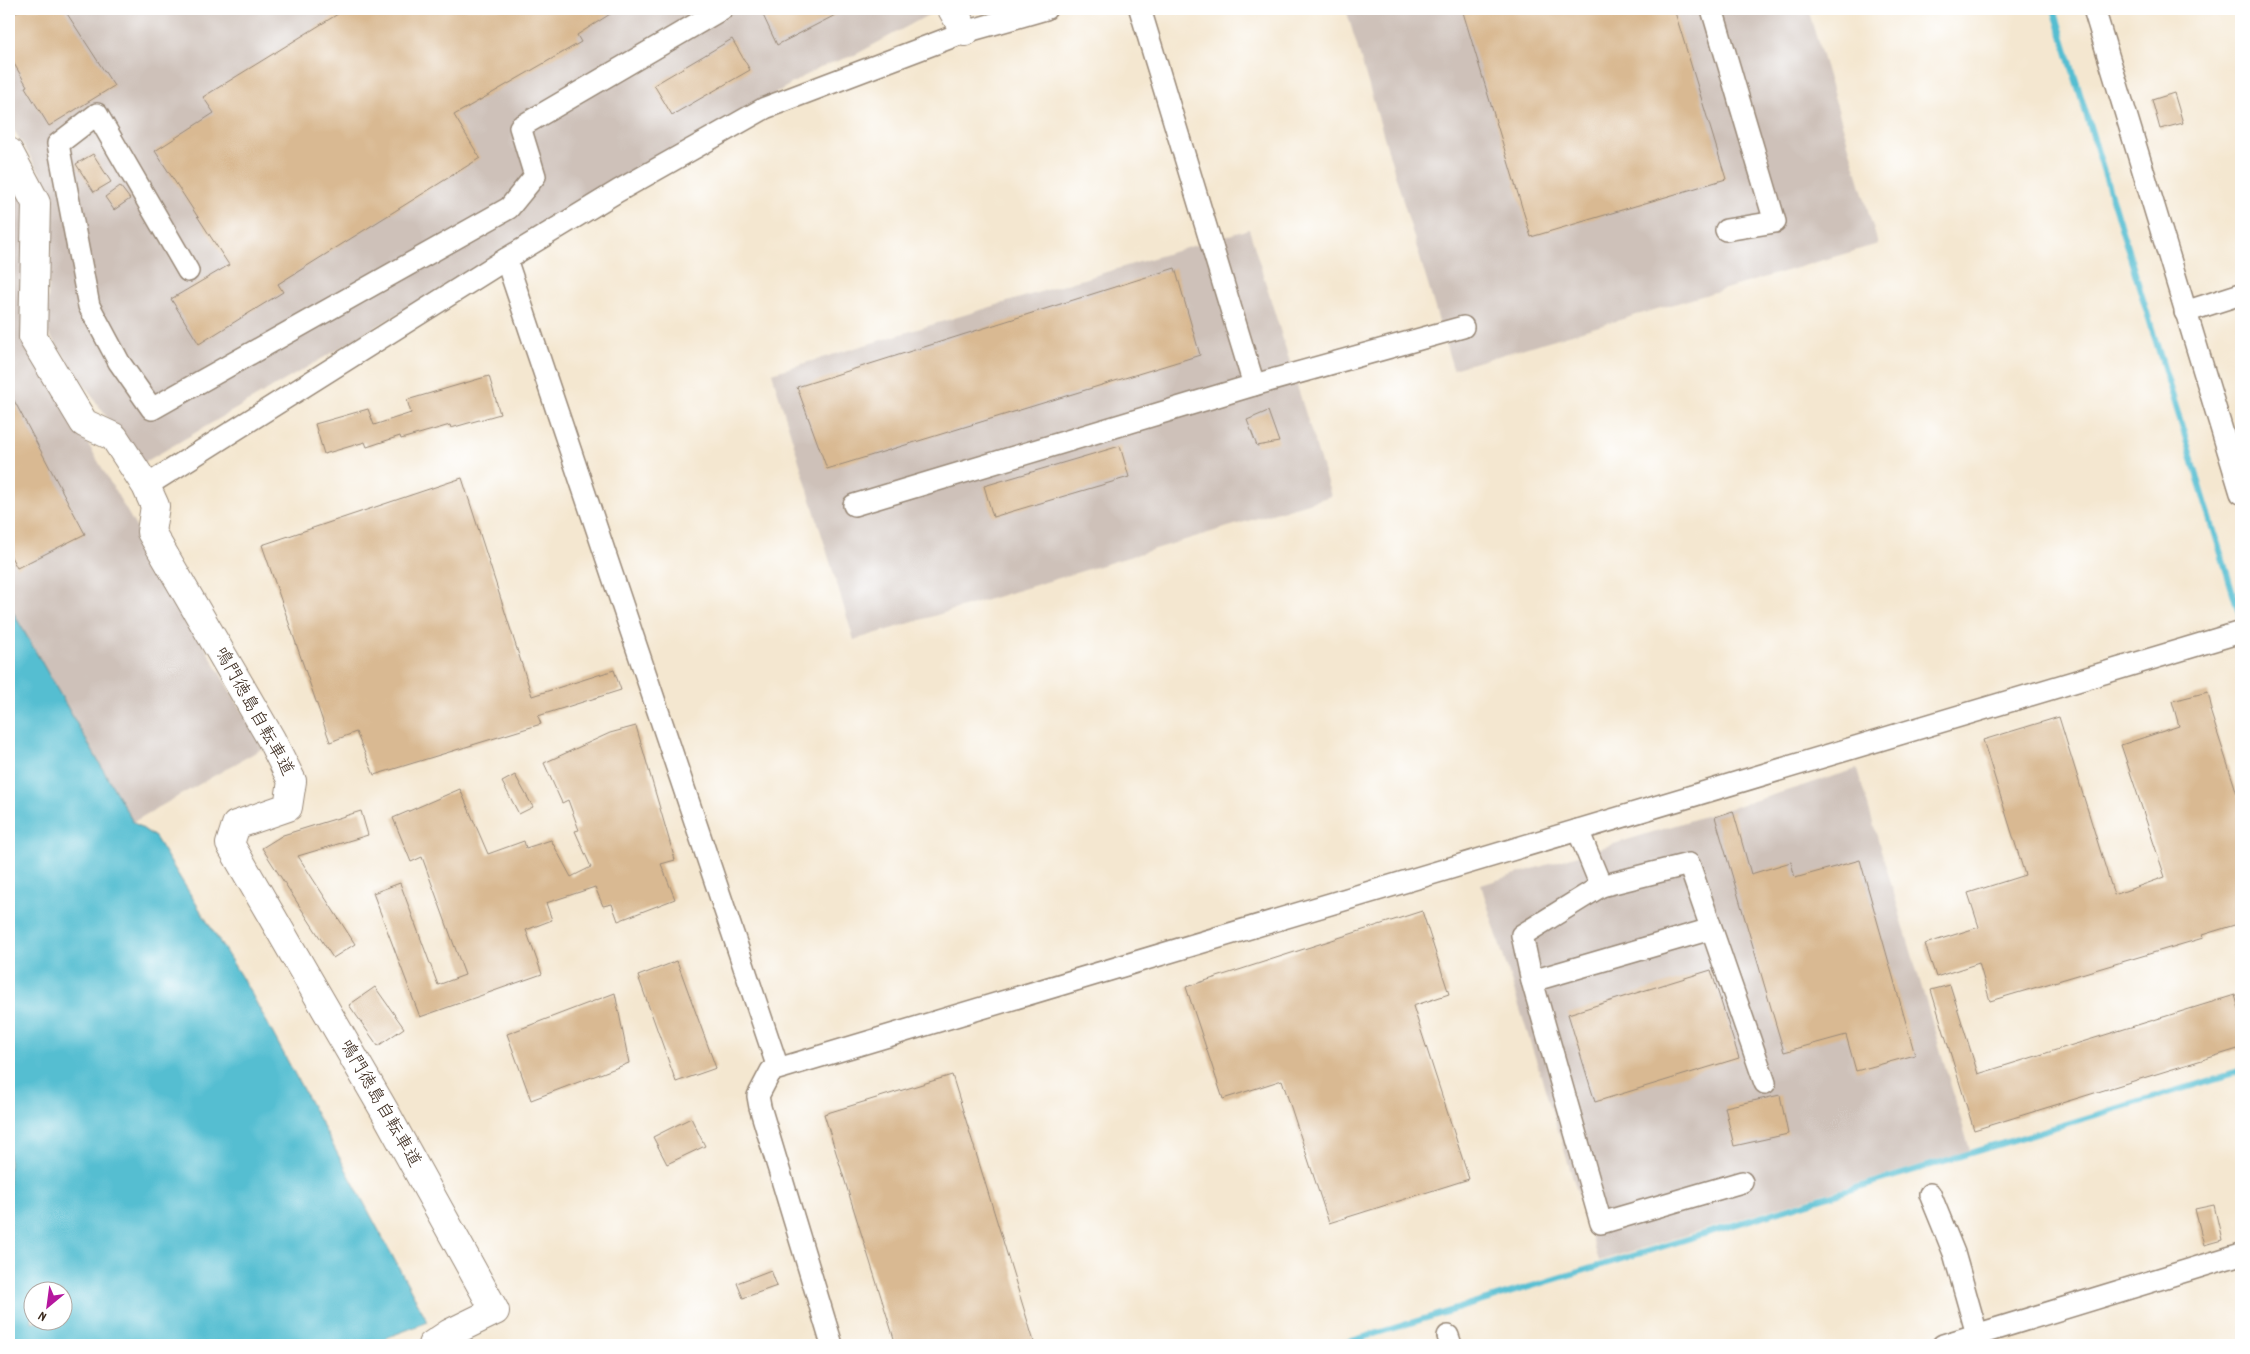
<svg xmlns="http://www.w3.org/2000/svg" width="2250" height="1354" font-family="Dekko,'Klee One',sans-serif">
  <rect width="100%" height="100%" fill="#fff"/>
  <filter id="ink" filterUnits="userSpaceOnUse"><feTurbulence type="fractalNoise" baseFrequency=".02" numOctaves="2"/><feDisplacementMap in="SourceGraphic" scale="10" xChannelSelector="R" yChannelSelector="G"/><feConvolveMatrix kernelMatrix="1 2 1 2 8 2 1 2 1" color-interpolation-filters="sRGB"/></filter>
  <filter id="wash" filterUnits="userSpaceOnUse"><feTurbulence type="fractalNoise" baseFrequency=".0096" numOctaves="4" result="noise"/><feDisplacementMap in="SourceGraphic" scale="20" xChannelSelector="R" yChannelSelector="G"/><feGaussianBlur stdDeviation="1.12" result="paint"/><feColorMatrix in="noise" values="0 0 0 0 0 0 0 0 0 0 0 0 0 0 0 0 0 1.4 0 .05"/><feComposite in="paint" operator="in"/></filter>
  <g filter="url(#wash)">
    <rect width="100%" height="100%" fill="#f4e7d0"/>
    <g fill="#cec1b9">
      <polygon points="9,9 939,9 855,55 820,67 140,465 46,330 54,196 9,122"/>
      <polygon points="1346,9 1808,9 1878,244 1453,369"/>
      <polygon points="9,170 28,202 33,348 263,748 133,822 9,605"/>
      <polygon points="1249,229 1331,496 854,640 772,373"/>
      <polygon points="1857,769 1970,1150 1599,1261 1481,885"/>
    </g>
    <path fill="#55bed1" stroke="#487478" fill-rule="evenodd" d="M 9,605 L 133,822 L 155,837 L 250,991 L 428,1322 L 388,1337 L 381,1345 L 9,1345 ZM 32,1292 L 62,1292 L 62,1322 L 32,1322 Z"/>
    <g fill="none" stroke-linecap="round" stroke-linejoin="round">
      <g stroke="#55bed1" stroke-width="6">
        <polyline points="2054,9 2241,619"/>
        <polyline points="1338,1345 2241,1071"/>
      </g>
    </g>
    <g id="blocks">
      <g fill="#d9b992">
        <polygon points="22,9 64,9 114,86 49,126 25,87 27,86 9,55 9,17"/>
        <polygon points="346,9 618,9 577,35 581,42 454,115 480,158 278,284 283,292 199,344 171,299 229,265 155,151 214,113 203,97"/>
        <polygon points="771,9 847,9 777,45 762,13"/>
        <polygon points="1462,9 1674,9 1726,179 1531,237"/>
        <polygon points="732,39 750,70 672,115 654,85"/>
        <polygon points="2174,93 2183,123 2160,129 2152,100"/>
        <polygon points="93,154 111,182 94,192 76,164"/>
        <polygon points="120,186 130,199 114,210 105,197"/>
        <polygon points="1175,268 1200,355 827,469 797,387"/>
        <polygon points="489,376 500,414 451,428 450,425 401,439 400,436 367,447 365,442 324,454 315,424 368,409 374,425 411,413 407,400"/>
        <polygon points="9,391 85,534 17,568 9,553"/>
        <polygon points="1268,411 1279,442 1257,446 1247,420"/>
        <polygon points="1120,446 1129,477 993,517 984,486"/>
        <polygon points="462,478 532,696 614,670 621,690 538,716 541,724 374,775 356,732 330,742 262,545"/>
        <polygon points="2208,692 2212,710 2210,710 2241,806 2241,887 2235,889 2241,908 2241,923 2202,935 2203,938 1990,1001 1979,963 1936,977 1925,944 1979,927 1968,893 2025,875 1983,740 2059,717 2114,895 2165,877 2121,745 2179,726 2172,701"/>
        <polygon points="636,726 675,860 661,864 675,899 618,921 612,904 603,906 595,887 546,903 552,920 526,930 542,974 420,1017 373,893 400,883 438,985 465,975 422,857 411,862 393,818 460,789 488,854 524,841 526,848 551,840 571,877 591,867 575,831 579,830 568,800 562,803 544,763 610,733"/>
        <polygon points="515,775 533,807 519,814 502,782"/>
        <polygon points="361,811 368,835 298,856 355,944 333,958 262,848 283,835"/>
        <polygon points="1733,811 1751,874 1791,862 1795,878 1860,860 1915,1055 1856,1071 1846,1035 1784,1052 1715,817"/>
        <polygon points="1422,911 1449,994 1413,1006 1469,1179 1329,1223 1282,1080 1223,1099 1186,987"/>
        <polygon points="677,961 716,1068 676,1082 638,976"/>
        <polygon points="1711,970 1739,1058 1595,1102 1568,1014"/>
        <polygon points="1950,985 1978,1074 2235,995 2241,1016 2241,1048 1974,1130 1931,990"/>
        <polygon points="375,987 404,1028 378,1046 349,1005"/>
        <polygon points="615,993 629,1063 531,1100 507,1034"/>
        <polygon points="952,1075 1035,1345 896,1345 824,1114"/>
        <polygon points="1780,1095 1788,1134 1734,1146 1725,1107"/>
        <polygon points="691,1118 705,1146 667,1164 653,1137"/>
        <polygon points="2214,1205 2222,1240 2204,1245 2195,1209"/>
        <polygon points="771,1270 777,1286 743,1298 737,1283"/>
      </g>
    </g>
  </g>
  <g filter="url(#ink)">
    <use href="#blocks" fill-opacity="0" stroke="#988877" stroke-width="1"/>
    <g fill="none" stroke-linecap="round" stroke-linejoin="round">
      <defs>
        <g id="minor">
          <polyline points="1712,9 1775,222 1726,230"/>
          <polyline points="2094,9 2241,493"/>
          <polyline points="506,259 778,1068"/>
          <polyline points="188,271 97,114 58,144 89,306 119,362 152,409 509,208 535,176 520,127 722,9"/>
          <polyline points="2185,312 2241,294"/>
          <polyline points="1254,385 1463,327"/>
          <polyline points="146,486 506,259 618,191 765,108 965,32 1046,9"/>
          <polyline points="854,505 1254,385 1140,9"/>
          <polyline points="1578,830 1601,886 1689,864 1765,1083"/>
          <polyline points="1601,886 1522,935 1532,981 1711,929"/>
          <polyline points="1532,981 1601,1223 1742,1182"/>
          <polyline points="1930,1194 1954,1253 1980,1345"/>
          <polyline points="1448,1336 1451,1345"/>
          <polyline points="832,1345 760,1107 758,1096 771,1071 2241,632"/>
          <polyline points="1943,1345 2241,1254"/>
        </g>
        <g id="major">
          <polyline points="952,9 965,32"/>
          <polyline points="9,152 36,203 33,338 84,423 114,437 146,486 155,506 151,532 271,739 292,781 288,807 236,825 230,844 384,1110 495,1311 450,1333 432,1345"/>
        </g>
      </defs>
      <use href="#minor" stroke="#988877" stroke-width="24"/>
      <use href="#major" stroke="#988877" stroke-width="30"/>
      <use href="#minor" stroke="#fff" stroke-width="21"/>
      <use href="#major" stroke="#fff" stroke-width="28"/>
    </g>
  </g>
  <g text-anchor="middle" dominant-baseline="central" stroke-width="4.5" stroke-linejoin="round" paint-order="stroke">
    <g font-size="18" fill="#3b2a1e" stroke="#fff">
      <text transform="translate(253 712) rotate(61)">鳴門徳島自転車道</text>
      <text transform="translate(379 1104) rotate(60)">鳴門徳島自転車道</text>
    </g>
  </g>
  <rect width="2250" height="1354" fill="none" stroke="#fff" stroke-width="30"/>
  <g transform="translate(48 1306) rotate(209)"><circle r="24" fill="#ffffff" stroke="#b1aaa5"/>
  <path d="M0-4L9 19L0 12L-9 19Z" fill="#b5179e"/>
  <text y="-8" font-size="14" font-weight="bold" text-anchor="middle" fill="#3b2a1e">N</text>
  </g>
</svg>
